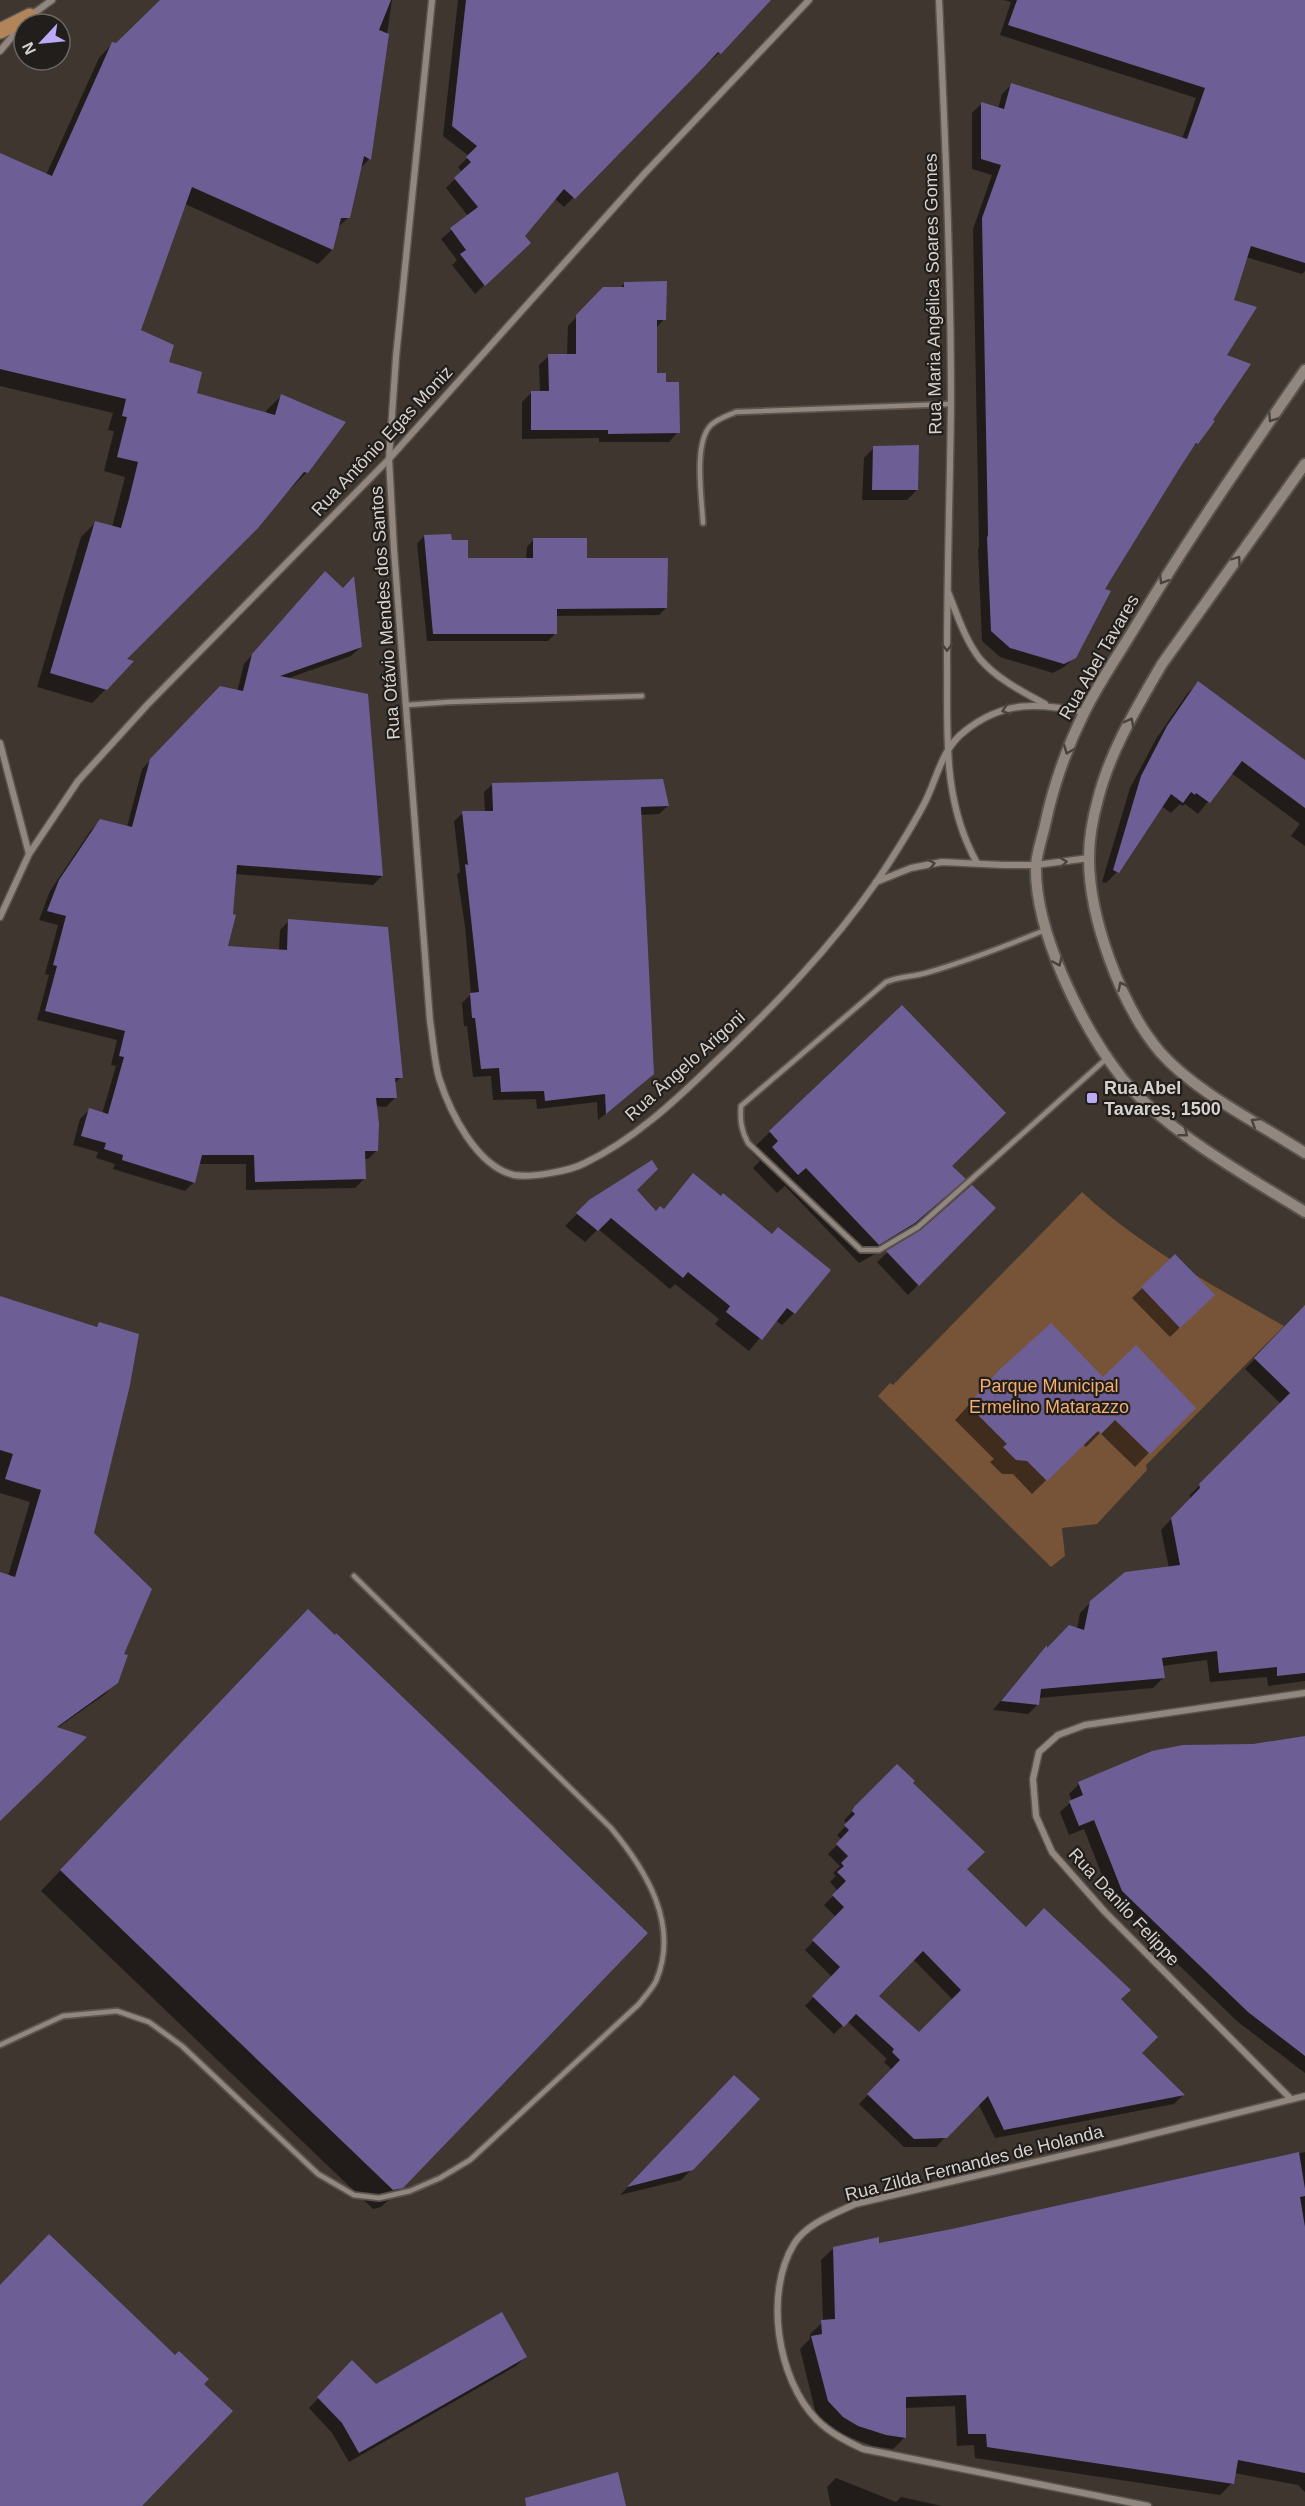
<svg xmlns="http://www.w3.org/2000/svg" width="1305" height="2506" font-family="Helvetica,sans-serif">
  <rect width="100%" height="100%" fill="#3e362f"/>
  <path fill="#775437" d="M 1082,1192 C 1142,1248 1214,1286 1284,1326 L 1146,1465 L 1147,1470 L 1097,1524 L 1062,1528 L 1065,1556 L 1051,1567 L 878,1396 L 890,1383 L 893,1385 Z"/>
  <g fill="#0007" fill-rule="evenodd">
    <polygon points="161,0 392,0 369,159 360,169 348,218 337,228 332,250 318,264 185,204 139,331 195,394 266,414 267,410 281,396 307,472 124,660 106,689 92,703 37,687 81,537 95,523 112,527 125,477 104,471 114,431 108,430 113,413 0,386 0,154 46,175 99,58 113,43 116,45"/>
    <polygon points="458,0 769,0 719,53 695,74 564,207 555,199 523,236 519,252 475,294 452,265 457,260 441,239 468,216 446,188 462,172 458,167 469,156 443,136"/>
    <polygon points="1003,0 1305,0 1305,271 1302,274 1246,257 1232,301 1225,356 1197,443 1188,453 1103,590 1075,657 1064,667 1053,673 1000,657 982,641 978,549 979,546 973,229 992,175 972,169 972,113 981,104 998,109 1002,94 1012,84 1182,139 1196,98 1000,35 1011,2"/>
    <polygon points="625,283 664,319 656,328 656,374 664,383 678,432 669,442 599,442 599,438 522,439 522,402 532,392 540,392 539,365 549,356 567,356 568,326 604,288 620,288"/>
    <polygon points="874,448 917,490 907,500 862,500 864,458"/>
    <polygon points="424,536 450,542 466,560 526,560 527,547 534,539 585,560 666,608 659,615 556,616 556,633 548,641 427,641 417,544"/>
    <polygon points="316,582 361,647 351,656 286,679 382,876 373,885 235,874 226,947 279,951 280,930 289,921 401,1077 394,1084 395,1098 386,1107 375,1106 377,1150 368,1159 364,1159 364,1179 355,1188 246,1190 246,1164 199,1164 194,1182 185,1191 113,1169 115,1164 96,1158 98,1152 73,1145 80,1119 89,1110 102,1114 116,1066 111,1065 117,1040 37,1020 49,975 45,974 58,925 39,920 50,891 91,830 100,821 127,827 142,769 221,688 237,692 244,664"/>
    <polygon points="1198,683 1305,762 1305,846 1291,836 1300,824 1231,773 1198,814 1185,804 1183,806 1180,804 1171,813 1161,806 1117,872 1106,883 1102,882 1130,788 1156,739 1187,694"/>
    <polygon points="493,784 668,806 659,814 640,815 643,1083 598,1120 597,1102 537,1109 536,1099 493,1100 491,1076 473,1077 467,1026 464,1026 462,1003 471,994 465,926 457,874 460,872 454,821 463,813 485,812 484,792"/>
    <polygon points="770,1132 950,1166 944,1198 894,1243 859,1263 785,1186 777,1193 753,1168 760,1161 750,1151"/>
    <polygon points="693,1175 772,1235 829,1270 794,1313 782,1325 775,1320 749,1351 715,1324 719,1319 675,1284 670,1289 598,1229 585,1242 565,1226 590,1201 635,1190 656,1213 663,1210"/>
    <polygon points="994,1208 908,1295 877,1262 887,1253 922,1232"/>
    <polygon points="1175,1256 1213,1295 1170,1337 1132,1298"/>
    <polygon points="0,1298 95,1328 99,1324 93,1533 122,1655 117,1682 104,1695 57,1728 84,1737 0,1820 0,1574 8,1576 30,1502 0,1493"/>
    <polygon points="1295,1318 1305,1327 1305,1681 1268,1686 1267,1677 1210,1682 1207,1660 1162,1666 1163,1678 1153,1688 1039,1698 1038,1704 1028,1714 993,1710 1038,1656 1077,1629 1080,1613 1091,1602 1169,1568 1161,1530 1190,1499 1190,1495 1281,1404 1245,1369"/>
    <polygon points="1000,1371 1103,1379 1193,1408 1135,1467 1100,1433 1086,1447 1083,1444 1032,1494 1013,1474 1002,1474 990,1462 994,1459 955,1420"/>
    <polygon points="288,1631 402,2187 381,2207 373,2209 41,1891"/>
    <polygon points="1305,1738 1305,2073 1238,2022 1112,1901 1084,1829 1069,1835 1060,1812 1072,1801 1069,1794 1079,1784 1253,1745"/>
    <path d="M 897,1766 L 911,1783 L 965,1869 L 1026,1929 L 1119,1999 L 1140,2053 L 1182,2096 L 1174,2104 L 995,2138 L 978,2103 L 936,2147 L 904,2147 L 859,2104 L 892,2070 L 884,2062 L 887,2059 L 847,2021 L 834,2034 L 805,2006 L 832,1977 L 805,1950 L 836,1917 L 824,1905 L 838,1891 L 830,1882 L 836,1876 L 833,1873 L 840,1866 L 828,1854 L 842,1840 L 837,1835 L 848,1824 L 844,1821 L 846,1818 ZM 913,1959 L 953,2000 L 919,2034 L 877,1996 Z"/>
    <polygon points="725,2087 692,2169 681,2180 620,2195"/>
    <polygon points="1305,2152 1305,2492 1298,2485 1234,2473 1232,2483 1220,2495 975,2458 974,2445 957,2446 955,2406 905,2408 905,2437 893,2449 873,2446 838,2433 816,2414 800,2349 810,2339 810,2334 823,2322 821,2260 834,2248 877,2245 952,2230"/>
    <polygon points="526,2357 516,2366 349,2462 332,2433 309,2408 352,2363 376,2385"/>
    <polygon points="836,2478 896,2502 901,2497 942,2506 831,2506 827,2487"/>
  </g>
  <g fill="#6d5f95" fill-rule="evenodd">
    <polygon points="160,0 391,0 379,30 389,34 371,160 364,156 350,218 341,218 333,250 192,187 141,330 174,345 169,362 202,372 197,393 275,415 281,394 346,422 308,473 304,472 258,528 127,659 134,661 107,690 50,673 95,521 121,528 129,499 138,462 117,457 127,417 122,416 126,399 0,369 0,153 52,176 112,42 116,43"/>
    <polygon points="466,0 771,0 721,54 718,52 700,71 575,199 564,189 525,236 531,243 485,286 460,254 466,250 450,228 478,207 454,178 471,162 466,157 477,146 452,126"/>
    <polygon points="1017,0 1305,0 1305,263 1251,246 1234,300 1257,307 1227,355 1251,364 1213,420 1215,421 1198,444 1196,443 1179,469 1105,589 1111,591 1076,658 1064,664 1010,648 991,631 987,538 988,535 982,218 1001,165 981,159 981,102 1004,109 1011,83 1187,139 1205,88 1008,25"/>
    <polygon points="667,281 666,320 657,320 657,373 666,373 666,382 679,382 680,433 608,434 608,430 531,430 531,391 549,391 548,354 576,354 576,315 603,287 624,287 624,282"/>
    <polygon points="919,445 918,490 872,490 873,446"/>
    <polygon points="451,534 452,540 468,540 468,558 533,558 533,538 587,538 587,558 668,558 667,608 557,609 557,634 433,634 424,535"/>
    <polygon points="325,571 343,588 354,576 362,647 280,676 368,694 383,876 237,865 233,914 236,915 228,946 287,950 288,919 388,927 403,1078 395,1078 397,1098 376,1098 379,1124 378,1151 365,1151 366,1179 255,1182 254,1155 202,1155 195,1183 122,1160 123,1155 104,1149 106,1143 81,1136 89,1108 108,1114 124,1057 119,1056 125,1031 45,1011 57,966 53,965 66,916 47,911 59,880 100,819 132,827 150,759 220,686 243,691 252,654"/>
    <polygon points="1198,681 1305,760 1305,808 1242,761 1210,803 1196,793 1195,795 1191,792 1183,803 1171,794 1119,873 1113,870 1141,776 1167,726"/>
    <polygon points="663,779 669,806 641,807 654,1074 606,1114 605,1094 545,1101 544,1091 501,1092 499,1068 481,1069 475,1018 472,1018 470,993 479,992 465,864 468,865 462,811 493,811 492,783"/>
    <polygon points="902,1005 1006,1113 952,1166 966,1179 915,1223 879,1245 806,1168 798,1175 772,1147 778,1141 769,1131"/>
    <polygon points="652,1160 658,1169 637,1190 656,1211 660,1206 664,1209 693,1173 721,1196 723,1193 772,1234 778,1227 831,1270 795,1314 787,1308 762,1340 726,1312 730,1306 688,1272 683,1278 611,1218 598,1231 576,1213 589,1200"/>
    <polygon points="972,1185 996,1208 919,1286 886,1251 921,1230"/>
    <polygon points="1175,1254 1215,1295 1180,1328 1141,1287"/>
    <polygon points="0,1296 97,1327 99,1322 139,1334 130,1385 94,1533 152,1589 124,1654 128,1655 118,1683 57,1727 87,1737 0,1821 0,1572 15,1577 41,1490 5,1479 13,1454 0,1450"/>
    <polygon points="1305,1305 1305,1673 1277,1676 1277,1667 1219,1673 1217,1651 1162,1658 1165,1678 1041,1689 1039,1705 1001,1701 1047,1645 1047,1648 1069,1625 1084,1630 1090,1601 1125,1572 1180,1565 1171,1518 1200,1488 1199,1484 1290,1393 1254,1358"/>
    <polygon points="1051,1323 1103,1377 1136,1345 1196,1408 1150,1454 1115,1420 1101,1434 1098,1431 1047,1481 1027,1461 1016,1460 1003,1447 1007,1444 968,1405 999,1370"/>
    <polygon points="308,1609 335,1635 336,1633 648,1933 403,2188 393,2190 60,1870"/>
    <polygon points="1305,1736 1305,2056 1248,2012 1122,1891 1094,1820 1079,1826 1069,1801 1083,1795 1078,1782 1152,1751 1183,1745 1253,1744"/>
    <path d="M 897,1764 L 915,1781 L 913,1783 L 985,1852 L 967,1869 L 1026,1927 L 1044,1908 L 1131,1990 L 1121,1999 L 1158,2037 L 1142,2053 L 1185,2095 L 1004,2130 L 988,2096 L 947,2138 L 914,2139 L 867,2094 L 900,2060 L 892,2052 L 894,2049 L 856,2014 L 844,2027 L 812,1996 L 840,1967 L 812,1940 L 844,1907 L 832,1895 L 846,1881 L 837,1872 L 844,1866 L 841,1863 L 848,1856 L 836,1844 L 849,1830 L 844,1825 L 855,1814 L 852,1811 L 854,1807 ZM 923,1951 L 961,1990 L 919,2032 L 879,1996 Z"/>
    <polygon points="734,2075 760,2099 715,2147 693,2170 627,2187"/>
    <polygon points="1299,2152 1305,2189 1305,2196 1300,2197 1305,2227 1305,2473 1238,2460 1234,2484 987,2447 986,2434 968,2434 966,2395 906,2397 906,2438 886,2435 858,2426 843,2417 828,2401 811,2336 822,2334 821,2320 835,2319 833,2247 879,2237 879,2243 952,2229"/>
    <polygon points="49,2234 175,2355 179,2351 209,2379 204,2384 233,2411 142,2506 0,2506 0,2285"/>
    <polygon points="502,2312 527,2357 359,2453 342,2423 317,2397 352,2360 376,2384"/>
    <polygon points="618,2472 626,2506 526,2506 525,2498"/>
  </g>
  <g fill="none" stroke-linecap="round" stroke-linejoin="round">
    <defs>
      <g id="service">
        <path d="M 703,523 C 702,499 693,443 711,425 C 719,418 727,416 736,412 L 951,404"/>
        <polyline points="407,705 449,702 642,696"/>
        <path d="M 1045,930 C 1006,946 967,961 926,973 C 912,977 900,976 886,982 L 741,1106 C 740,1120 741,1130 748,1143 L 861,1250 L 879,1250 L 918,1227 L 1106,1059"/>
        <path d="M 0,2045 L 63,2016 L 117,2011 L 149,2022 L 182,2046 L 318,2174 L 354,2195 L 379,2198 L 410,2191 L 440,2178 L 470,2160 L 639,2004 C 645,1996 652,1989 656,1981 C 680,1925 646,1870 611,1828 L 354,1576"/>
      </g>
      <g id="minor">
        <path d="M 432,0 L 396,357 L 389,459 L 394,550 L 430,1021 C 433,1039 434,1060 439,1078 C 450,1112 476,1166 514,1175 C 531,1178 570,1171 585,1163 C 633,1140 674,1102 712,1065 C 771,1009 830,949 877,881 C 893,857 909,832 923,806 C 937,781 940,750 965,731 C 1004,700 1039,703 1084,712"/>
        <path d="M 939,0 C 945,135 951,269 951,404 C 950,489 947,574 947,659 C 948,730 941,799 977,863"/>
        <polyline points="30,16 52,0"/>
        <polyline points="0,51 21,26"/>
        <path d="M 948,592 C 957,614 965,640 980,659 C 997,679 1023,692 1045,704"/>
        <polyline points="0,743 29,854"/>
        <polyline points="876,882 911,868 942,862 1003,865 1036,865 1089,858"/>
        <polyline points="0,917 29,854 78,781 148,704 389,459 645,173 809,0"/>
        <polyline points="1291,2099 1105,1912 1052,1852 1036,1816 1033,1779 1039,1752 1058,1735 1085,1725 1305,1693"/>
        <path d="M 1148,2506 L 863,2449 C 846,2441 830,2433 817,2420 C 777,2379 764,2293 794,2244 C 806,2224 834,2214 855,2204 L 1121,2142 L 1305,2096"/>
      </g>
      <g id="tertiary">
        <path d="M 1305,370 C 1247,454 1189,537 1137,624 C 1119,654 1099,682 1084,713 C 1066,749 1053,787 1045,825 C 1042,838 1037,852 1036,865 C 1034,931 1082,1027 1122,1078 C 1165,1131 1247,1176 1305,1212"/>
        <path d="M 1305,464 L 1162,664 C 1137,707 1110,751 1098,799 C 1093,817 1089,840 1089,858 C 1089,918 1121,1006 1160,1052 C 1195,1092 1260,1124 1305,1153"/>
      </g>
      <polyline id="primary" points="0,31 30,16"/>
    </defs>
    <use href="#service" stroke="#5a534e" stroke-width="8"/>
    <use href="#minor" stroke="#5a534e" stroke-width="9"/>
    <use href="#tertiary" stroke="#5a534e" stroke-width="14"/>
    <use href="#primary" stroke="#5a534e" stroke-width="18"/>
    <use href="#service" stroke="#91877f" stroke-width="4.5"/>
    <use href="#minor" stroke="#91877f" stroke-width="6"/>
    <use href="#tertiary" stroke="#91877f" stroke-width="10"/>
    <use href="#primary" stroke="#b28459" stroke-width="15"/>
  </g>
  <defs><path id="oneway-chevron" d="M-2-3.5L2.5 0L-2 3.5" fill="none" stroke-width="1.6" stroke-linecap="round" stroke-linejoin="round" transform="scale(1.5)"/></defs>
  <g stroke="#49433e">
    <use href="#oneway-chevron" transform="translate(1272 418) rotate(124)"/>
    <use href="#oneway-chevron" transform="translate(1237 560) rotate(-54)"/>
    <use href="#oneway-chevron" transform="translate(1163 580) rotate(121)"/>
    <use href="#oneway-chevron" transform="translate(947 647) rotate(90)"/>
    <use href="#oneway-chevron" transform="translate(1006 710) rotate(163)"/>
    <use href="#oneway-chevron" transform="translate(1130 722) rotate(-62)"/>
    <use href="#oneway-chevron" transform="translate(1068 750) rotate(112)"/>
    <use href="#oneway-chevron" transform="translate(1063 862) rotate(-8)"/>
    <use href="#oneway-chevron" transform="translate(931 864) rotate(-11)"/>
    <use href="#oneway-chevron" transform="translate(1058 962) rotate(66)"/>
    <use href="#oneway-chevron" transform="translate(1122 986) rotate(-115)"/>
    <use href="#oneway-chevron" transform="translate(1255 1122) rotate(-148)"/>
    <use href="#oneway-chevron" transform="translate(1184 1133) rotate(38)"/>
  </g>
  <rect fill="#bcaaf6" stroke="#221e1b" stroke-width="2" x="1086" y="1092" width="12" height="12" rx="3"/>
  <g text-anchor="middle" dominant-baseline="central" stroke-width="4.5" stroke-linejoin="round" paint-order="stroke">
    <g font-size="18" fill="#d7d2ce" stroke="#221e1b">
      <text transform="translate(933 294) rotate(-91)">Rua Maria Angélica Soares Gomes</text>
      <text transform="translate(382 441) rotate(-47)">Rua Antônio Egas Moniz</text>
      <text transform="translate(385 613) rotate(-94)">Rua Otávio Mendes dos Santos</text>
      <text transform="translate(1099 657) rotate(-60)">Rua Abel Tavares</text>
      <text transform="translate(685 1066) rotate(-42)">Rua Ângelo Arigoni</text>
      <text transform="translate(1124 1907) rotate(47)">Rua Danilo Felippe</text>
      <text transform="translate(974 2163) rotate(-14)">Rua Zilda Fernandes de Holanda</text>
    </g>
    <g font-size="18" font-weight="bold" fill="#d7d2ce" stroke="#221e1b" text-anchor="start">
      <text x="1104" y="1088">Rua Abel<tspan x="1104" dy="21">Tavares, 1500</tspan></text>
    </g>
    <g font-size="18" fill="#f4ad6e" stroke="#221e1b">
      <text x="1049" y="1386">Parque Municipal<tspan x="1049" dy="21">Ermelino Matarazzo</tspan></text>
    </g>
  </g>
  <g transform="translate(42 42) rotate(244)"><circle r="28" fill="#221e1b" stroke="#6a6663" stroke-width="1.5"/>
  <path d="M0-4.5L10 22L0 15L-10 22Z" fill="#bcaaf6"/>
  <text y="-9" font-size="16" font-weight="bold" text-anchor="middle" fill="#d7d2ce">N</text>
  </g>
</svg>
